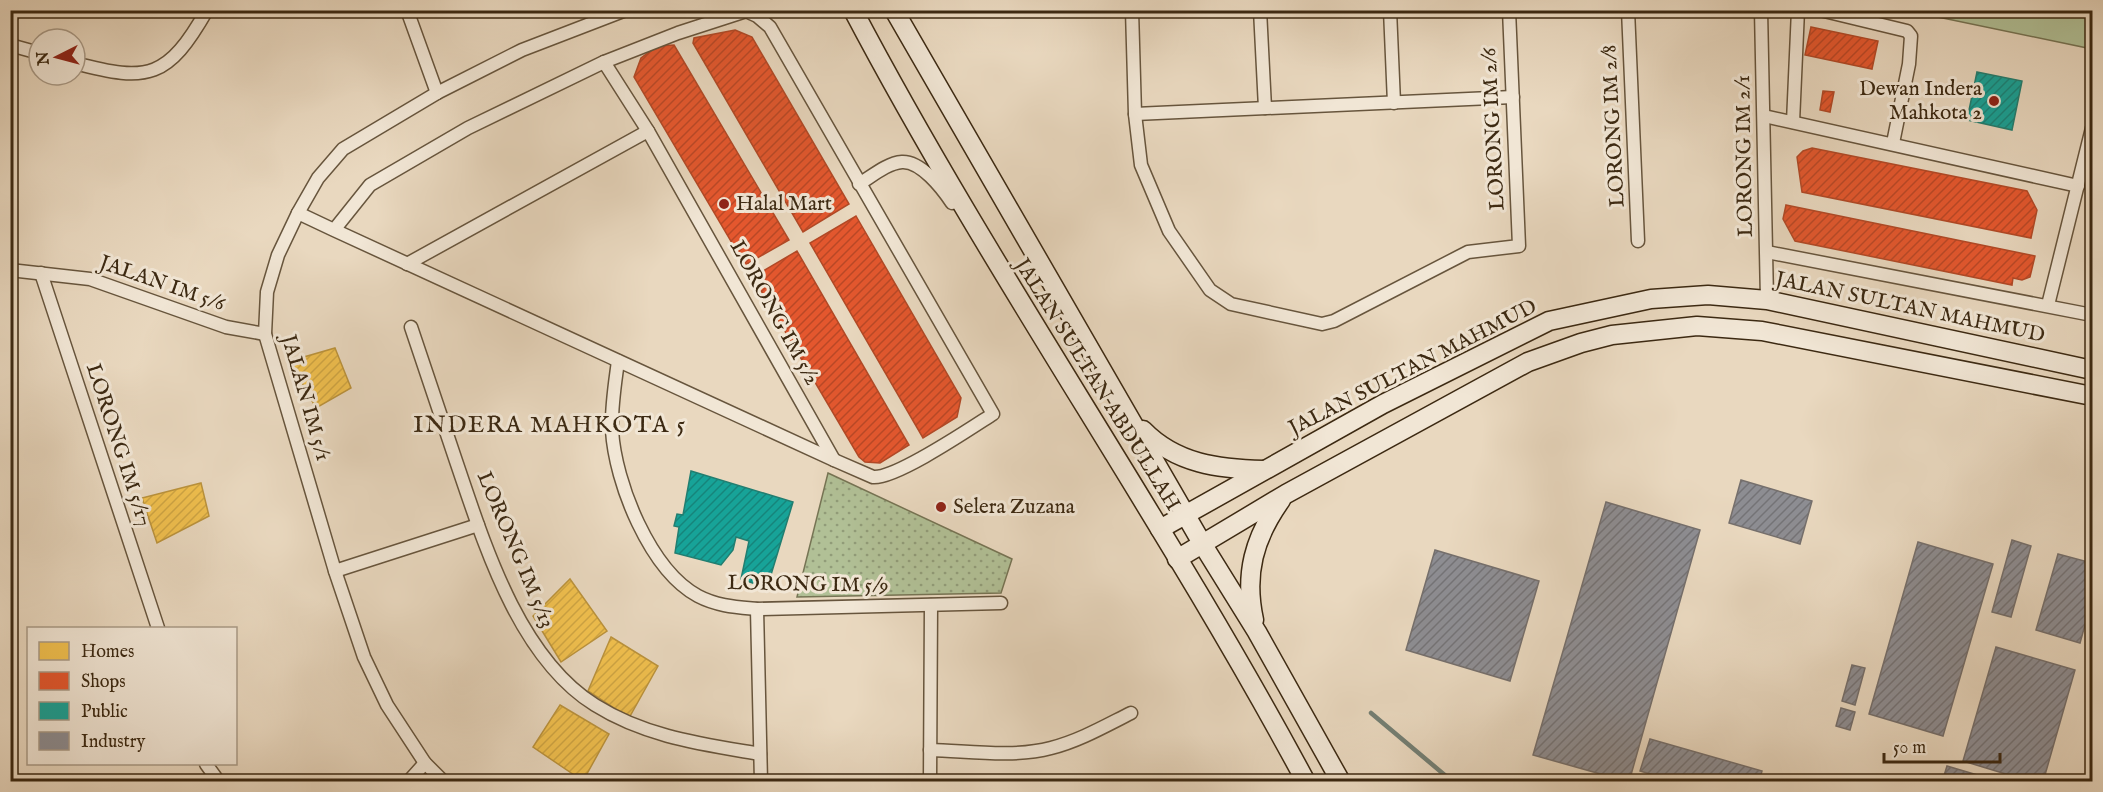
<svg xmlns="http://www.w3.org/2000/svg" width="2103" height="792" font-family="'IM FELL English',serif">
  <defs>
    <pattern id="park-dots" width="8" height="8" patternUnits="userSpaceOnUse" patternTransform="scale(1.5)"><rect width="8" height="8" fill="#b1c096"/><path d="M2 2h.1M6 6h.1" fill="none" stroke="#919c79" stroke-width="1.8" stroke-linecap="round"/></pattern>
    <pattern id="homes-hatch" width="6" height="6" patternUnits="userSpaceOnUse" patternTransform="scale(1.5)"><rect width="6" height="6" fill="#f2c14e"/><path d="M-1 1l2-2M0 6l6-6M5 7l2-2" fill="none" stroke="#d0a643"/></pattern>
    <pattern id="shops-hatch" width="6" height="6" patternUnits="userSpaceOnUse" patternTransform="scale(1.5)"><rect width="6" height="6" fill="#e4572e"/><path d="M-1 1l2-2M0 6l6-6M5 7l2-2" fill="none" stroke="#ba4826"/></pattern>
    <pattern id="public-hatch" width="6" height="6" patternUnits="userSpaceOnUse" patternTransform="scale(1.5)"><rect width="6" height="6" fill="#17a398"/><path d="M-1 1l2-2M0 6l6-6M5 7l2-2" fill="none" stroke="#16857b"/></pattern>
    <pattern id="industry-hatch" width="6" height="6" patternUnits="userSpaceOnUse" patternTransform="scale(1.5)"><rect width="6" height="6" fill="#8d8d92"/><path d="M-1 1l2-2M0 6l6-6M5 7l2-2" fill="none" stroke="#747376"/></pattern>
  </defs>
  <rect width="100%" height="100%" fill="#e9d8bf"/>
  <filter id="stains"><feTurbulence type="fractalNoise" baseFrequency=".00333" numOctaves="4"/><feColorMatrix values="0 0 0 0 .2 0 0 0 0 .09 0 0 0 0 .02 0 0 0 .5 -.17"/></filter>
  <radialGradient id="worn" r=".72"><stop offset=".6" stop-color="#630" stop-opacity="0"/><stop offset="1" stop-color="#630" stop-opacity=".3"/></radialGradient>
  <polygon fill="url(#park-dots)" stroke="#767454" stroke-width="1.5" points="828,473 1012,559 1001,593 797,597"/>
  <polygon fill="#b1c096" stroke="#767454" stroke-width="1.5" points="1909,11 2092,11 2092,49"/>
  <g fill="url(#homes-hatch)" stroke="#bb933c" stroke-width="1.5">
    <polygon points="335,348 351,388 316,408 290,361"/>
    <polygon points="201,483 209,516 157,543 142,498"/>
    <polygon points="570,579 607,631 561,662 533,616"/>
    <polygon points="611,637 658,666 629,718 588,691"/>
    <polygon points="560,705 609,734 583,781 533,747"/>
    <polygon points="851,779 910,781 910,782 851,782"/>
  </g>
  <g fill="url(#shops-hatch)" stroke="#b24926" stroke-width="1.5">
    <polygon points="1811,27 1878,41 1872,69 1805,55"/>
    <polygon points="735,30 752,37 849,204 803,232 693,43 694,38"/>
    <polygon points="674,45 789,240 745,265 634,77 641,58 657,46"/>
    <polygon points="1823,91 1834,92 1830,112 1820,110"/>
    <polygon points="1812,148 2027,191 2037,210 2031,238 1802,192 1797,157 1803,151"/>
    <polygon points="1786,205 2035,256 2030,277 2022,280 2013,278 2012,285 1795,241 1783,219"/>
    <polygon points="856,216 961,398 957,417 923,438 810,243"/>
    <polygon points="797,251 909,445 880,463 865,462 859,457 753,277"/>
  </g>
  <g fill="url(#public-hatch)" stroke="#227e70" stroke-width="1.5">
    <polygon points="1977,72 2022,81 2012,130 1967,120"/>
    <polygon points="691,471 793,502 767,588 741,579 749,541 736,537 733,550 721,565 675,553 679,527 674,526 677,514 683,515"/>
  </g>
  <g fill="url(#industry-hatch)" stroke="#756f6c" stroke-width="1.5">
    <polygon points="1741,480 1812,501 1800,544 1729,523"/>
    <polygon points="1606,502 1700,530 1629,782 1533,755"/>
    <polygon points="2012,540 2031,546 2011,617 1992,612"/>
    <polygon points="1918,542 1993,564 1943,736 1869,714"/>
    <polygon points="1435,550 1539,581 1510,681 1406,650"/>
    <polygon points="2058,554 2092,563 2092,600 2080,643 2036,630"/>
    <polygon points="1996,647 2075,670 2043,782 2032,782 1963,761"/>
    <polygon points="1852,665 1865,668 1855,705 1842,701"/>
    <polygon points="1841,708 1855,712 1850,730 1836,726"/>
    <polygon points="1650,739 1762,771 1759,782 1658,782 1660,777 1640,771"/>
    <polygon points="1947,766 2001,782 1942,782"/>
  </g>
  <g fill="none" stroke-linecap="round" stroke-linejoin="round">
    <polyline stroke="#737f74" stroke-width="4.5" points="1371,713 1453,782"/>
    <defs>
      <g id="street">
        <polyline points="407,10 437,93"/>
        <polyline points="1132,10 1135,114 1141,165 1169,231 1210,290 1231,304 1322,324 1334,321 1468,252 1519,246 1509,10"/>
        <polyline points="1260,10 1265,108"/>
        <polyline points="1390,10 1394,103"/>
        <polyline points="1628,10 1638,241"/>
        <polyline points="1761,10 1767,300"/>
        <polyline points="1820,10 1907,31 1911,36 1909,64 1893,143"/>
        <polyline points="10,19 15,10"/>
        <polyline points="10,45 39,53"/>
        <polyline points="604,62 648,131 834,460"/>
        <path d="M 75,63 C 149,83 168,78 207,10"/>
        <polyline points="1135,114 1513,97"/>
        <polyline points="1764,116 2078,186"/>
        <polyline points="1793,122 1798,10"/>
        <path d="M 859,184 C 871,177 887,163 902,162 C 921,161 942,188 952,203"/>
        <path d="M 298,213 L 334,230 L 834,460 L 873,477 C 896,479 971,428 993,414 L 770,27 L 757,16 L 746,11 L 678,33 L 604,62 L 468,128 L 370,185 L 334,230"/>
        <polyline points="1767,252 2092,315"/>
        <polyline points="407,264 648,131"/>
        <polyline points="10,270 90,279 226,327 265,334"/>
        <polyline points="41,273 158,628"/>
        <polyline points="2048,305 2092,128"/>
        <path d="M 411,327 C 426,371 441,416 456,461 C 484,543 518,657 595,705 C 646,737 702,744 760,754"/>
        <path d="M 618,361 C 615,384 611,407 612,430 C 615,483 650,570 698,596 C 717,606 736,607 757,609 L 1001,603"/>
        <polyline points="335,571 478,525"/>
        <polyline points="757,609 761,782"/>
        <path d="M 930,750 C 969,751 1013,758 1051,748 C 1079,741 1105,726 1131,713"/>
        <polyline points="206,764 219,782"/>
        <polyline points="408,782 425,763"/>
        <polyline points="444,782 425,763 387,705 364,657 335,571 265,334 267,292 278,255 298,213 318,178 343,149 437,93 522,50 626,10"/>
        <polyline points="930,782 931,605"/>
      </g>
      <g id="secondary">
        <path d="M 853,10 C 992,274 1165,519 1306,782"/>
        <polyline points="894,10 1203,545 1257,632 1341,782"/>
        <path d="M 1143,430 C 1176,464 1219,469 1264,470"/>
        <polyline points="1160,529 1383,404 1549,321 1651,299 1708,295 1767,300 2092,370"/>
        <polyline points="1177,559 1286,494 1528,362 1581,343 1612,335 1697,326 1762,331 2092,396"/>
        <path d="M 1254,620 C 1244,574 1254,538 1281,500"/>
      </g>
    </defs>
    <use href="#street" stroke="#67553d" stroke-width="15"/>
    <use href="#secondary" stroke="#3c2912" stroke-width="21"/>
    <use href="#street" stroke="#f1e6d5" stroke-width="12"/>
    <use href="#secondary" stroke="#f1e6d5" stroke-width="18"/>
  </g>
  <g fill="#8f2418" stroke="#f1e6d5" stroke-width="2">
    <circle cx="1994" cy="101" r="6"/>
    <circle cx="724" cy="204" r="6"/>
    <circle cx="941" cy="507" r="6"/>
  </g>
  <g text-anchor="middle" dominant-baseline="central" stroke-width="6" stroke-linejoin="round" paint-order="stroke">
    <g font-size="21" fill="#3c2912" stroke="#f1e6d5" text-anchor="start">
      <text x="1982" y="89" text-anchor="end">Dewan Indera<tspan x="1982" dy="24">Mahkota 2</tspan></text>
      <text x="736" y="204">Halal Mart</text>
      <text x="953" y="507">Selera Zuzana</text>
    </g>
    <g font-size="21" fill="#3c2912" stroke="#f1e6d5">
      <text transform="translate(1614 126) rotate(-93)">LORONG IM 2/8</text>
      <text transform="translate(1494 129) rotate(-93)">LORONG IM 2/6</text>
      <text transform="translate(1745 156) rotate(-91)">LORONG IM 2/1</text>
      <text transform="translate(162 284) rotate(19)">JALAN IM 5/6</text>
      <text transform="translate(1910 308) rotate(12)">JALAN SULTAN MAHMUD</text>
      <text transform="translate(774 313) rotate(61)">LORONG IM 5/2</text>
      <text transform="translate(1413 368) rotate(-27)">JALAN SULTAN MAHMUD</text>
      <text transform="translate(1097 385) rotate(58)">JALAN SULTAN ABDULLAH</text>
      <text transform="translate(305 398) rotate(74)">JALAN IM 5/1</text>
      <text transform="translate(118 445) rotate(72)">LORONG IM 5/17</text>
      <text transform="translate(515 550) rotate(67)">LORONG IM 5/13</text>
      <text transform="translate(808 585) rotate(1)">LORONG IM 5/9</text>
    </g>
    <g font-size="24" letter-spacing="1.5" fill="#3c2912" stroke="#f1e6d5">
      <text x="550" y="425">INDERA MAHKOTA 5</text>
    </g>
  </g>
  <rect width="2103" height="792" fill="none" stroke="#e9d8bf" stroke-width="36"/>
  <rect x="12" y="12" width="2079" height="768" fill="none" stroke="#3c2912" stroke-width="3"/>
  <rect x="18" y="18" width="2067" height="756" fill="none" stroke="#3c2912" stroke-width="1.5"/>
  <rect x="27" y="627" width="210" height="138" fill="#f1e6d5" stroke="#a99a87" stroke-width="1.5"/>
  <rect x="39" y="642" width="30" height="18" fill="#f2c14e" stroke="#a99a87" stroke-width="1.5"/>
  <text x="81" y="657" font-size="18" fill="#3c2912">Homes</text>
  <rect x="39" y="672" width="30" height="18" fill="#e4572e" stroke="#a99a87" stroke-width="1.5"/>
  <text x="81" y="687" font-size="18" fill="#3c2912">Shops</text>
  <rect x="39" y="702" width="30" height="18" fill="#17a398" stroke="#a99a87" stroke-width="1.5"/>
  <text x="81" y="717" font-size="18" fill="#3c2912">Public</text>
  <rect x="39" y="732" width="30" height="18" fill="#8d8d92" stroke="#a99a87" stroke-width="1.5"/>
  <text x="81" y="747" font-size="18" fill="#3c2912">Industry</text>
  <g transform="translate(57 57) rotate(264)"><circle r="28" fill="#f1e6d5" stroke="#a99a87" stroke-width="1.5"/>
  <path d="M0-4.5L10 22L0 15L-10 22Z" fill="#8f2418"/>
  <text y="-9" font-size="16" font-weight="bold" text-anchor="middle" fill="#3c2912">N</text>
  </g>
  <path d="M1884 753v9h116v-9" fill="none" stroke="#3c2912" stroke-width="3"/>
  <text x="1893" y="753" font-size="18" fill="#3c2912" stroke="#f1e6d5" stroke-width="4.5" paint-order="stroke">50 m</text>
  <rect width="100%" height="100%" filter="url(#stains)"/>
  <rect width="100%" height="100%" fill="url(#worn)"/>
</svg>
